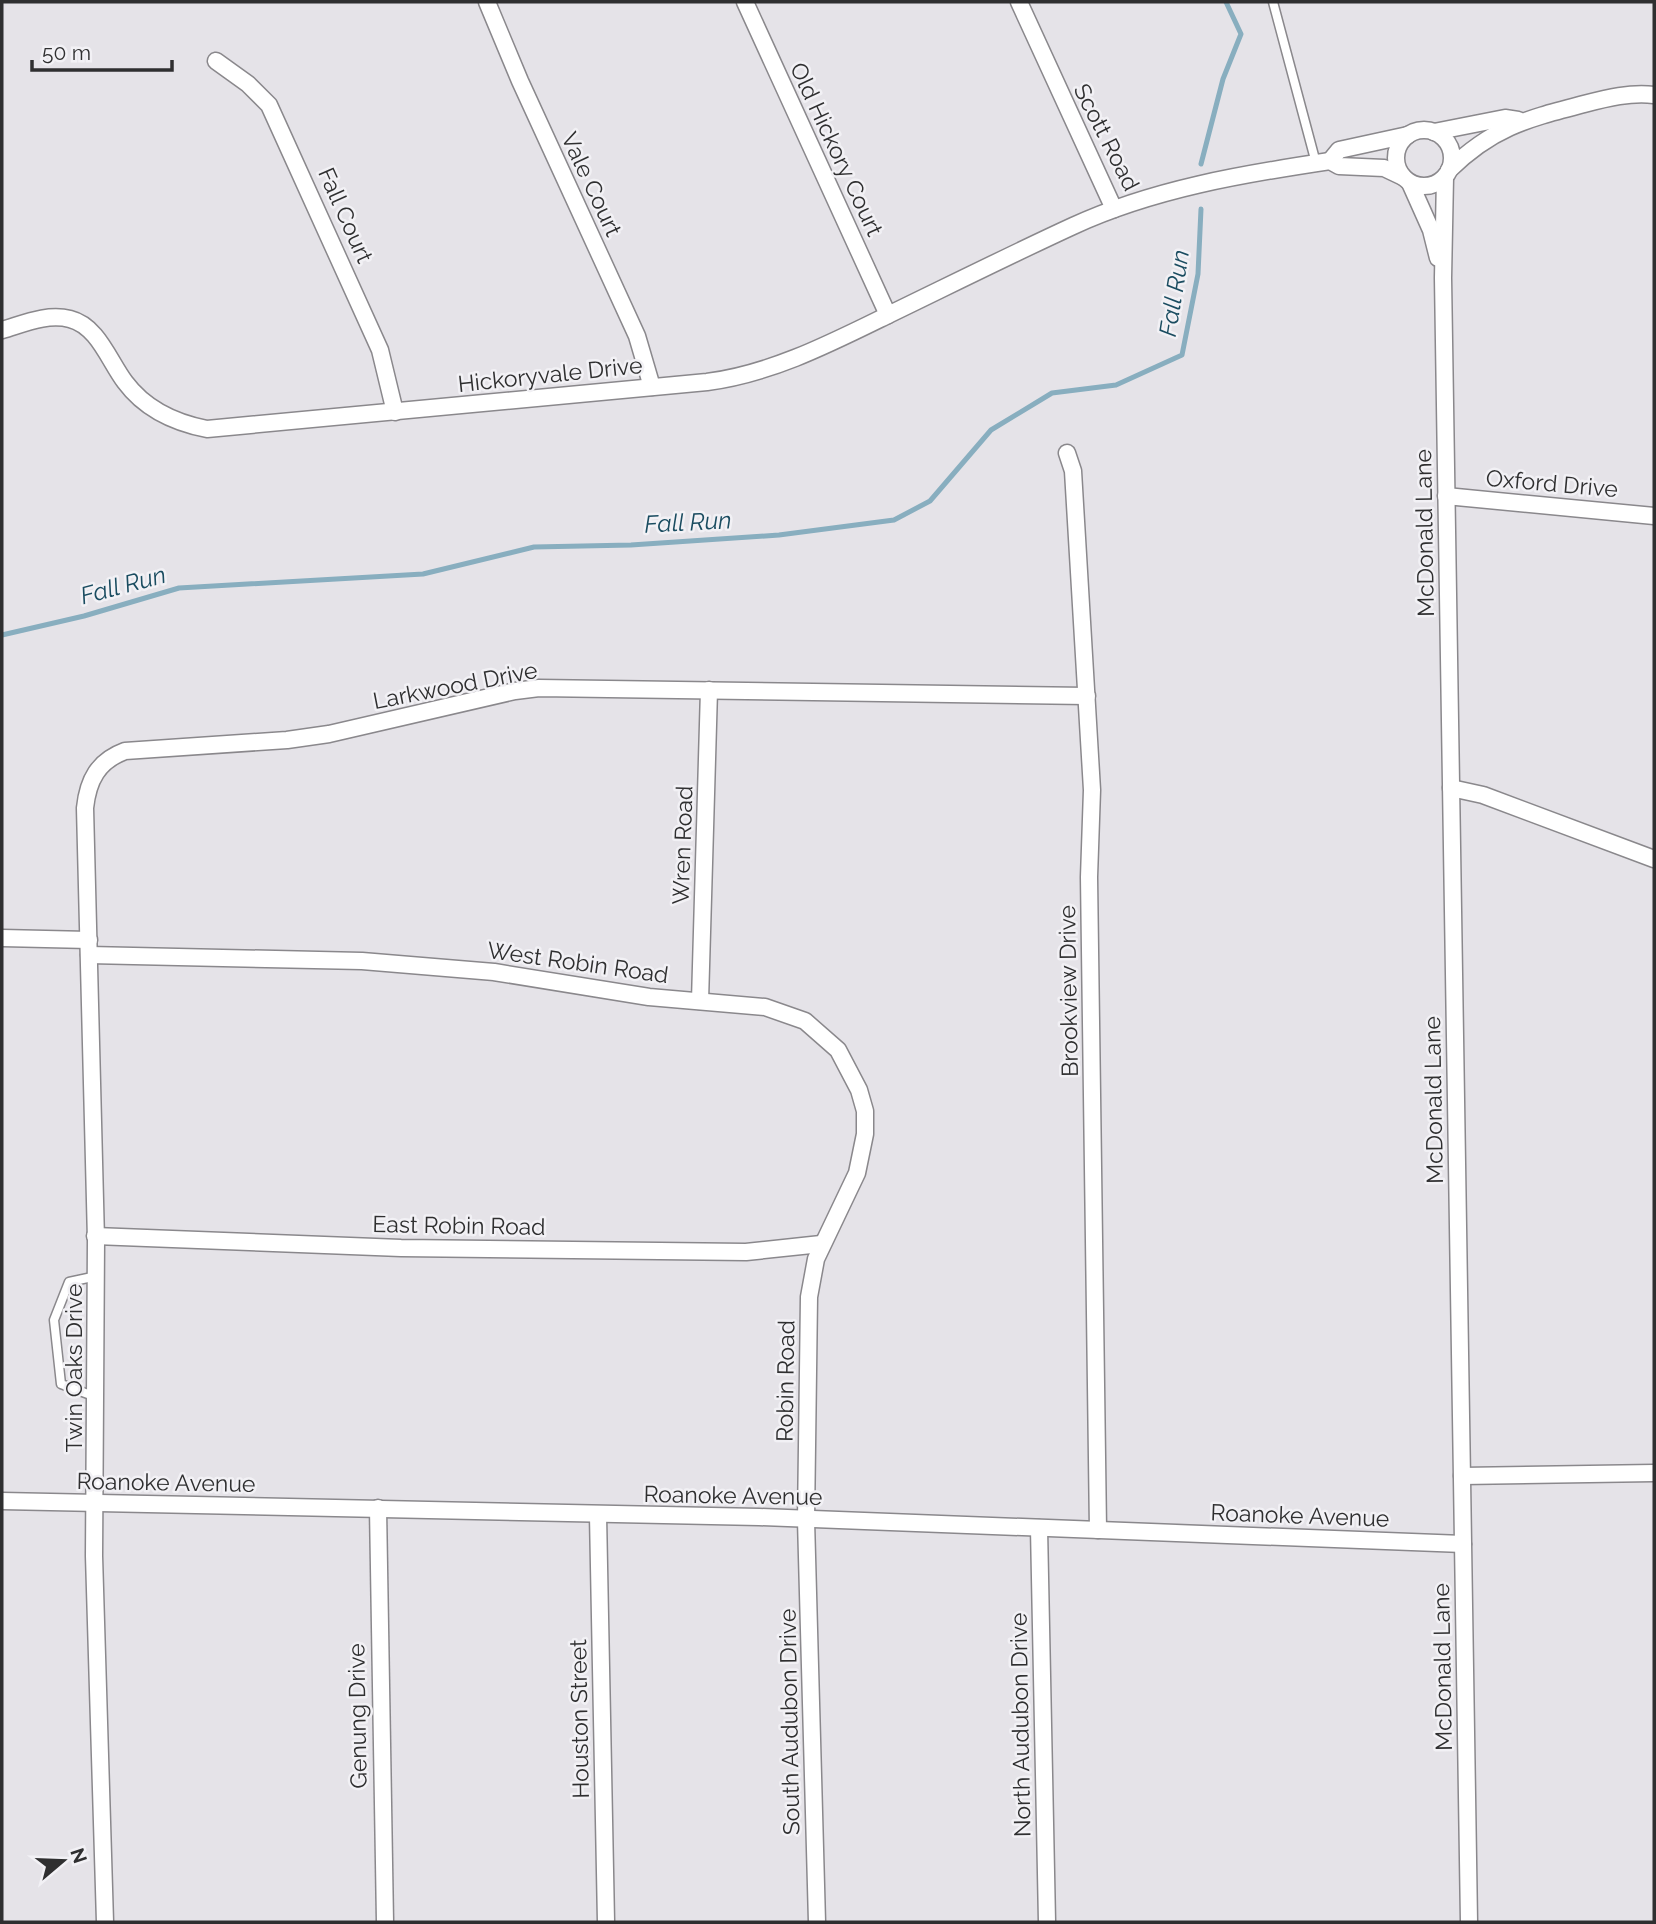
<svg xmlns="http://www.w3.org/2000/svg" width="1656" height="1924" font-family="Raleway,sans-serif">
  <rect width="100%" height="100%" fill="#e5e3e8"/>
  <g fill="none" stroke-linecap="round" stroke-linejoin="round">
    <g stroke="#88aebf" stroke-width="5">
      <polyline points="1201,164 1223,79 1241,34 1226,2"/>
      <polyline points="2,635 84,616 179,588 423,574 534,547 631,545 779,535 894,520 930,501 991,430 1052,393 1116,385 1182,355 1198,274 1201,209"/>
    </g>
    <defs>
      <g id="lane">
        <polyline points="1273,2 1316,163"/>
        <polyline points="96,1397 61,1384 54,1320 69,1282 97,1276"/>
      </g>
      <g id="street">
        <polyline points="487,2 520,81 637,336 652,387"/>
        <polyline points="745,2 888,315"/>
        <polyline points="1019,2 1114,209"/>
        <polyline points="216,61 248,84 269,105 380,350 395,412"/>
        <circle cx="1424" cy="158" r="28"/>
        <polyline points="1434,132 1505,118 1518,120"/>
        <polyline points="1330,161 1339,150 1408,135"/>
        <path d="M 1449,170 C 1493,127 1527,119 1584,104 C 1607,98 1631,92 1654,95"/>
        <polyline points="1445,177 1443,278 1469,1922"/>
        <polyline points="1410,183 1431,230 1438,258"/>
        <path d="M 2,330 C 23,324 47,313 70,319 C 98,326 109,361 125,382 C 145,409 176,423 207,429 L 707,382 C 770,374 829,344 886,316 C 948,286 1010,255 1073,226 C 1153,189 1243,174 1330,161 L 1339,166 L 1384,168 L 1403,177"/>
        <polyline points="1067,453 1073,471 1092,790 1089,877 1098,1530"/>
        <polyline points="1446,496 1654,516"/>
        <polyline points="1451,788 1483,795 1654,859"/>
        <polyline points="2,938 89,940"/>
        <polyline points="89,955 362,961 494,972 649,997 765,1007 805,1021 838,1050 859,1090 865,1111 865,1134 857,1173 816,1259 809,1297 806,1520 817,1922"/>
        <polyline points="700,1001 709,690"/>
        <polyline points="95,1236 401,1248 746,1252 821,1244"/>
        <polyline points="1462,1476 1654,1473"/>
        <polyline points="2,1501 759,1517 1463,1544"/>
        <polyline points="378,1508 385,1922"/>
        <polyline points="598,1515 606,1922"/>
        <polyline points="1039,1528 1047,1922"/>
        <path d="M 105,1922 L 94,1556 L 96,1240 L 85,808 C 88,780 98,761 125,751 L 287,740 L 329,734 L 515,691 L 539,688 L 1087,696"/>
      </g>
    </defs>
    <use href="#lane" stroke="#8a888c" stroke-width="11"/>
    <use href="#street" stroke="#8a888c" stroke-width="19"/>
    <use href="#lane" stroke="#fff" stroke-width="8"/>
    <use href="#street" stroke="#fff" stroke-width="16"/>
  </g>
  <g text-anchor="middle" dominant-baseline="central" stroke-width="5" stroke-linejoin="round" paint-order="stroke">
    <g font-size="23" fill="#2f2f30" stroke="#f2f1f5">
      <text transform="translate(1107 137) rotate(63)">Scott Road</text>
      <text transform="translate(837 149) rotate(65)">Old Hickory Court</text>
      <text transform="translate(592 184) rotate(65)">Vale Court</text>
      <text transform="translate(346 215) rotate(66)">Fall Court</text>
      <text transform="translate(550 374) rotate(-6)">Hickoryvale Drive</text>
      <text transform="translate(1552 483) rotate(5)">Oxford Drive</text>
      <text transform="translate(1424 533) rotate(-91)">McDonald Lane</text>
      <text transform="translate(455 685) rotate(-11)">Larkwood Drive</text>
      <text transform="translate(682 845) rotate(-88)">Wren Road</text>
      <text transform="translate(578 962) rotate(8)">West Robin Road</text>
      <text transform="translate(1068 991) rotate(-91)">Brookview Drive</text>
      <text transform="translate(1433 1100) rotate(-91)">McDonald Lane</text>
      <text transform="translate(459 1225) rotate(1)">East Robin Road</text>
      <text transform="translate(73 1368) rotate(-90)">Twin Oaks Drive</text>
      <text transform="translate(785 1381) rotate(-89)">Robin Road</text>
      <text transform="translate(166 1482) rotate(1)">Roanoke Avenue</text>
      <text transform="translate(733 1495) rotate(1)">Roanoke Avenue</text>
      <text transform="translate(1300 1515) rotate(2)">Roanoke Avenue</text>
      <text transform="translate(1442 1667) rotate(-91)">McDonald Lane</text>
      <text transform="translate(357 1716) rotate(-91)">Genung Drive</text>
      <text transform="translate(579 1719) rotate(-91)">Houston Street</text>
      <text transform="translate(789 1722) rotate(-91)">South Audubon Drive</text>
      <text transform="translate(1020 1725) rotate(-91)">North Audubon Drive</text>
    </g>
    <g font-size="24" font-style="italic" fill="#1a4c60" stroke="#f2f1f5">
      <text transform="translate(1174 293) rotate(-81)">Fall Run</text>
      <text transform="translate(688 522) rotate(-3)">Fall Run</text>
      <text transform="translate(123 585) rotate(-15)">Fall Run</text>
    </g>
  </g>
  <rect width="1656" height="1924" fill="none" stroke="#2f2f30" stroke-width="7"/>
  <g transform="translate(63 1861) rotate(71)" stroke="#f2f1f5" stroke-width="5" paint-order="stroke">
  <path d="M0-5L12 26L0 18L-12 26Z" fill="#2f2f30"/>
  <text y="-10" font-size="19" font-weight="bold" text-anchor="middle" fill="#2f2f30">N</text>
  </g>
  <path d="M32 60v10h140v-10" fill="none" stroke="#2f2f30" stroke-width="3.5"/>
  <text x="42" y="60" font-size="21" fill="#2f2f30" stroke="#f2f1f5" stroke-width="5" paint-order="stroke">50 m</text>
</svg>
